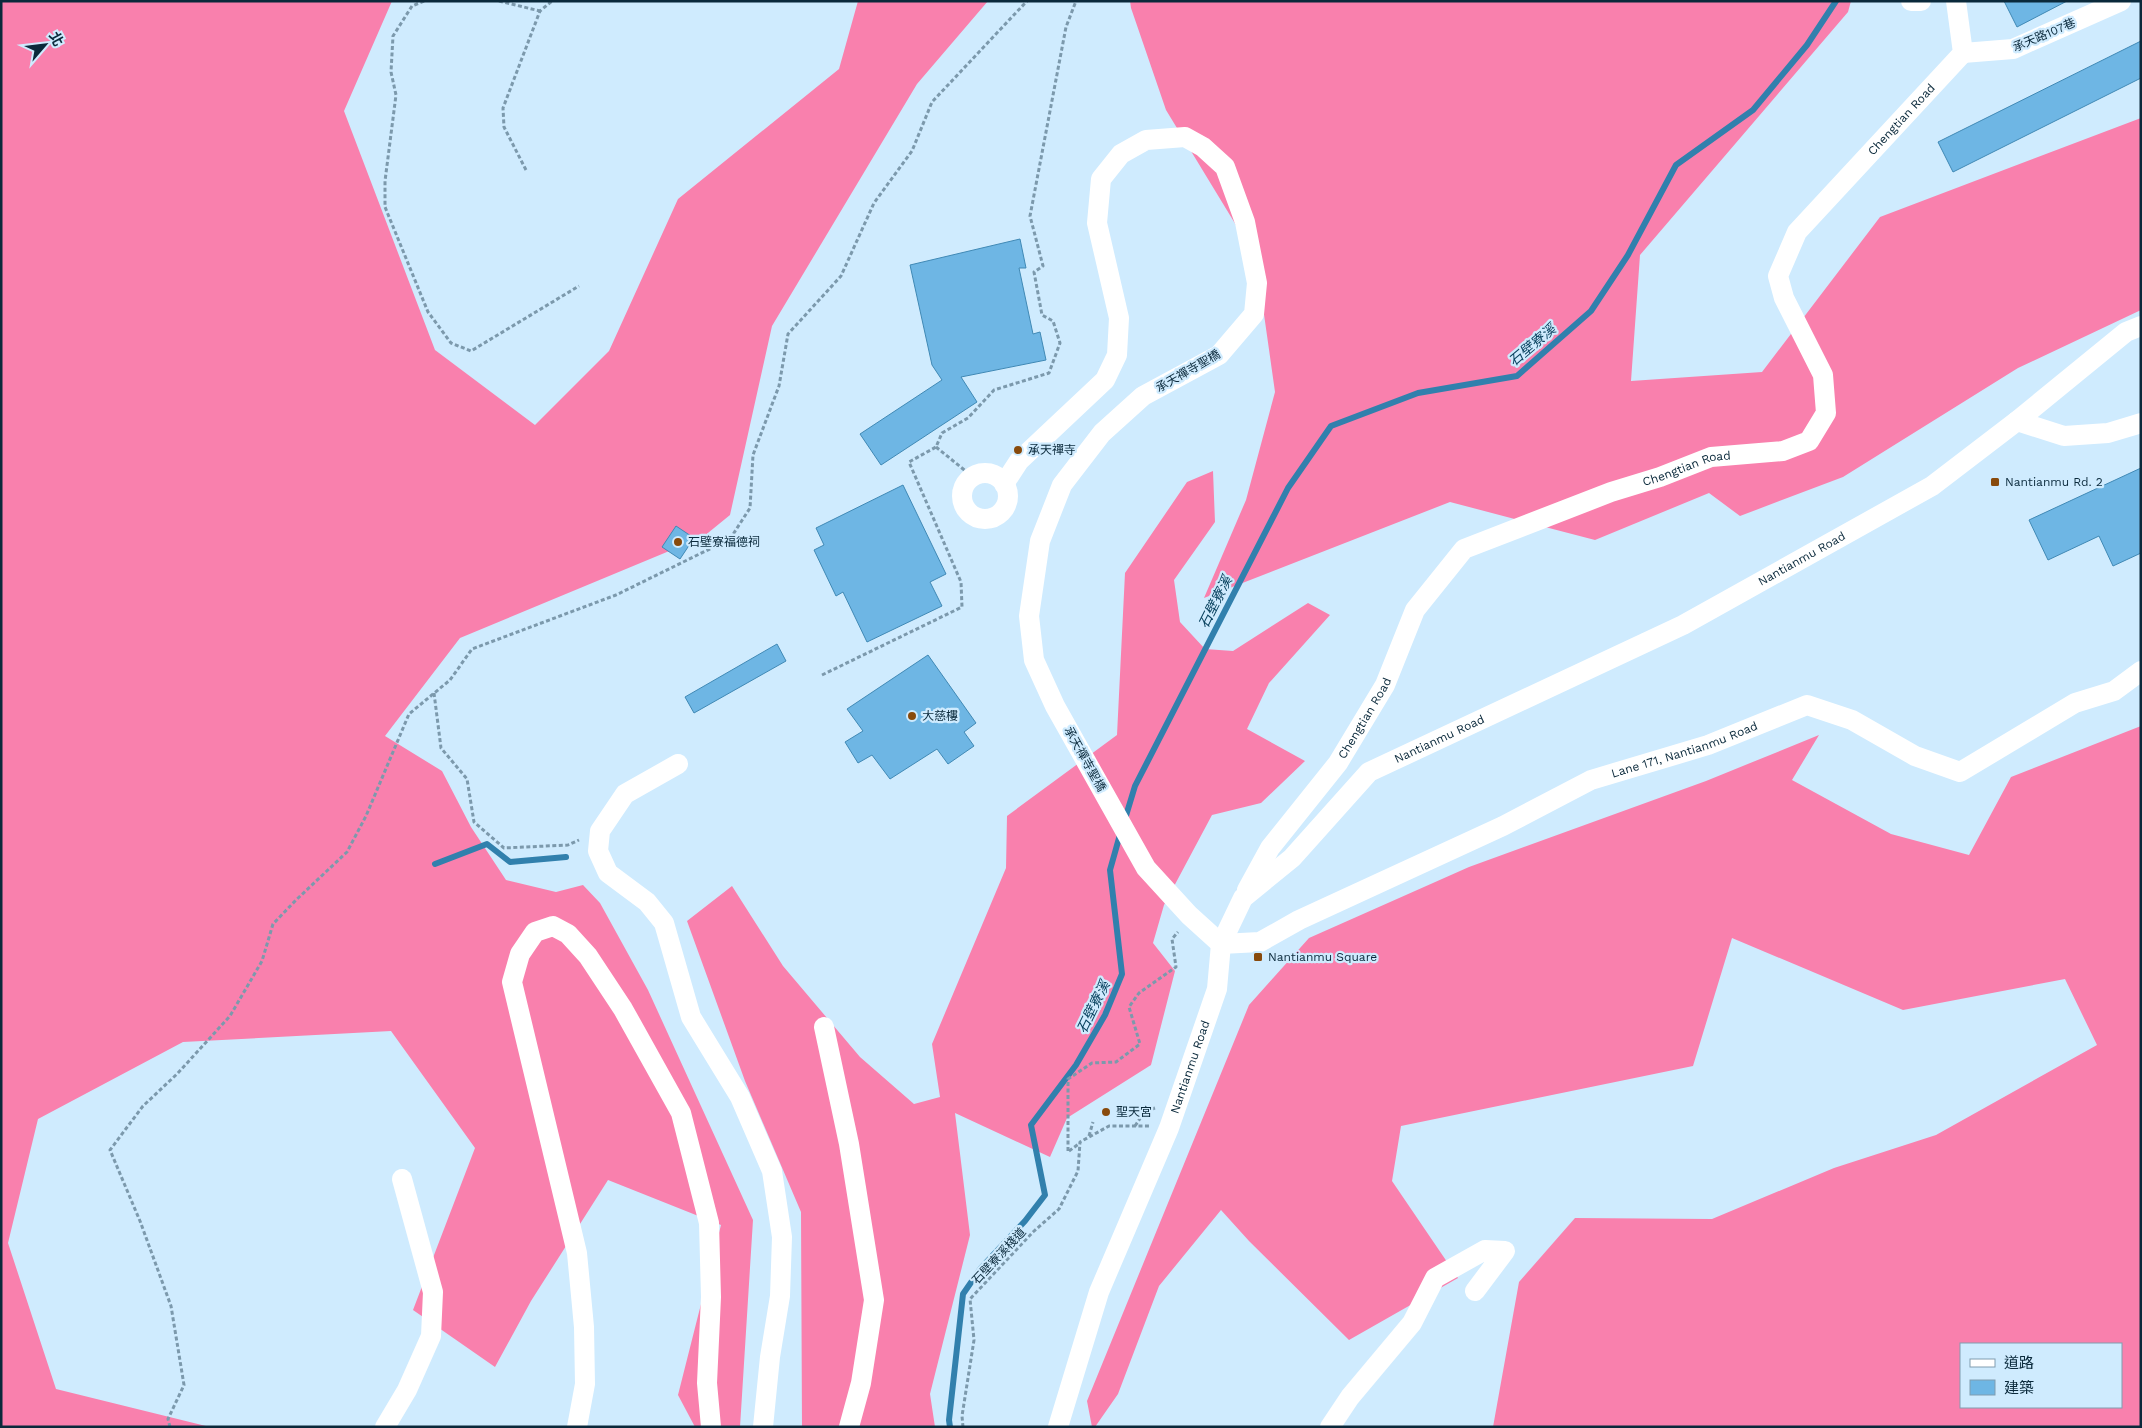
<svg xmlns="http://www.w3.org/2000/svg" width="2142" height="1428" font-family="'Work Sans','Noto Sans TC',sans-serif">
  <rect width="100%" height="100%" fill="#cfebfe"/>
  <g fill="#f980ad" fill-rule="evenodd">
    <polygon points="1,1 392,1 344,111 435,350 535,425 609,351 678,199 839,69 858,1 988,1 917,84 772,326 730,515 703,537 460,638 385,736 442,771 471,827 506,880 556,892 583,885 600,903 648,990 753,1220 740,1427 695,1427 678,1395 721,1225 608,1180 531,1301 495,1367 413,1310 475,1148 391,1031 183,1042 38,1119 8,1243 56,1389 210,1427 1,1427"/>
    <polygon points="1130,1 1851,1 1848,12 1640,255 1631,381 1762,372 1880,217 2141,118 2141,310 2018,368 1843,477 1740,516 1709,493 1595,540 1450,502 1204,598 1246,500 1275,392 1256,258 1166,110 1131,8"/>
    <polygon points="1213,471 1215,522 1174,580 1180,622 1205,649 1233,651 1308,603 1330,615 1269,683 1247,729 1305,761 1261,803 1212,815 1164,905 1153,943 1175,971 1151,1065 1067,1118 1050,1157 955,1113 970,1235 930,1394 935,1427 802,1427 801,1212 745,1081 687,921 732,886 783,966 860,1057 914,1104 940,1097 932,1044 1006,868 1007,816 1117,735 1125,573 1187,482"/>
    <path d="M 2141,726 L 2141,1427 L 1493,1427 L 1519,1282 L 1575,1218 L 1712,1219 L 1834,1168 L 1936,1135 L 2097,1045 L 2065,979 L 1903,1010 L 1732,938 L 1693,1066 L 1401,1126 L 1392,1181 L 1458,1278 L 1349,1340 L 1249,1241 L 1221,1210 L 1159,1286 L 1118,1394 L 1095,1427 L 1092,1427 L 1087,1401 L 1249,1005 L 1309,938 L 1469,867 L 1706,781 L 1819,735 L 1792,780 L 1891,834 L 1969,855 L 2011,777 ZM 1961,1344 L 2121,1344 L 2121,1407 L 1961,1407 Z"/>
  </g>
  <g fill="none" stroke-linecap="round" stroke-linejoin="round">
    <g stroke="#3180ad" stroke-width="6">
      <polyline points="1125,819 1135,786 1288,488 1331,426 1418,393 1517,376 1591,311 1628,255 1676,165 1753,110 1807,45 1836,1"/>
      <polyline points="435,864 487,844 510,862 566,857"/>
      <polyline points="950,1427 949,1420 963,1294 981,1268 1025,1221 1045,1195 1031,1125 1076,1065 1105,1015 1122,974 1110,870 1121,831"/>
    </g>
  </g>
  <g fill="#6eb6e4" stroke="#4089b5">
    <polygon points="2004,1 2067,1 2017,27"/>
    <polygon points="2141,41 2141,78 1953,172 1938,142"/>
    <polygon points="1020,239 1026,268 1019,268 1033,334 1040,332 1046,360 961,377 977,402 881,465 860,434 942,380 932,365 910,265"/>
    <polygon points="2141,468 2141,553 2113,566 2099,536 2048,560 2029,520"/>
    <polygon points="903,485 946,574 930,582 942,606 867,642 843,592 836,596 814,550 824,545 816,528"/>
    <polygon points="676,526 694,538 680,559 662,547"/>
    <polygon points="777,644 786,661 694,713 685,697"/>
    <polygon points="928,655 976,723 964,732 974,746 948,764 937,749 890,779 872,755 858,763 845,742 863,731 847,709"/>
  </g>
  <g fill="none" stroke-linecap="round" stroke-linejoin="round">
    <g stroke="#7c99ac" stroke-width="3" stroke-dasharray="4 2.5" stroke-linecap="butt">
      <polyline points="424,1 412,6 393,36 391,72 396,95 385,181 385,207 428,312 451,343 471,351 579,286"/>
      <polyline points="499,1 540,11"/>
      <polyline points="526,170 504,127 503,108 540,11 552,1"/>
      <polyline points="936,447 973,477"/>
      <polyline points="822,675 962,607 961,582 909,462 936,447 942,433 968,418 994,390 1049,373 1060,343 1053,321 1042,315 1034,272 1043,266 1030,216 1066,27 1076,1"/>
      <polyline points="434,693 441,748 467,779 474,822 504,848 568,845 579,840"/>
      <polyline points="1135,1126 1145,1111 1155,1108"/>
      <polyline points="1089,1136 1093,1122"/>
      <polyline points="1068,1151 1068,1079 1092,1063 1116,1062 1140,1044 1129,1007 1139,993 1176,967 1172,939 1178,932"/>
      <polyline points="1069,1151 1080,1143"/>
      <polyline points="170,1427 168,1419 184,1385 171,1306 140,1221 110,1150 143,1106 177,1074 230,1016 262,961 273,924 296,900 347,852 366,816 409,714 450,680 472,649 616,595 730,539 750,508 753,455 779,386 788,334 841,276 874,203 912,151 932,102 1027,1"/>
      <polyline points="963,1427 962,1416 974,1340 970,1299 1033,1232 1059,1209 1078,1171 1080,1142 1109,1126 1149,1126"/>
    </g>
    <g stroke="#fff" stroke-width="20">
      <polyline points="1911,1 1921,1"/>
      <polyline points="1963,53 2013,49 2121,1"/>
      <polyline points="2017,421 2064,436 2108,433 2141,423"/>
      <circle cx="985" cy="496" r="23"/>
      <polyline points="1004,484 1019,461 1105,380 1117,355 1119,318 1097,223 1101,179 1121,154 1146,140 1185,137 1203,147 1225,167 1245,222 1257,283 1254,314 1219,355 1143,396 1102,433 1062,485 1040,541 1029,616 1034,660 1055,706 1146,868 1189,915 1221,944"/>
      <polyline points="678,764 625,794 600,831 598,851 608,873 647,902 664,923 691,1017 740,1097 772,1171 782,1237 780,1296 770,1357 763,1427"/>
      <path id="s1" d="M 1247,890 L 1270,848 L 1338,763 L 1385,685 L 1415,610 L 1464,549 L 1611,492 L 1660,477 L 1711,457 L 1783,451 L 1809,441 L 1826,413 L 1823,375 L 1784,298 L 1778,276 L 1797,232 L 1963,53 L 1956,1"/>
      <path id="s2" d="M 1221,944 L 1260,942 L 1299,920 L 1503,826 L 1591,780 L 1708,745 L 1807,705 L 1852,720 L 1915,756 L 1960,772 L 2075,703 L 2114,691 L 2141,671"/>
      <polyline points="824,1027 849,1144 874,1300 861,1383 849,1427"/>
      <polyline points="385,1427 407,1390 431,1336 433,1292 402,1179"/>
      <polyline points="577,1427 585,1384 584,1327 577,1253 512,982 520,954 535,932 553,926 568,934 588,956 623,1009 681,1113 709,1223 711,1297 707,1383 711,1427"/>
      <path id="s3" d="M 1058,1427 L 1099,1292 L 1169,1128 L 1217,989 L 1221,944 L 1243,898 L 1292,858 L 1369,772 L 1683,625 L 1932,486 L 2017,421 L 2126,332 L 2141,326"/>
      <polyline points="1330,1427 1350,1397 1412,1323 1435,1278 1485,1250 1505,1251 1475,1291"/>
    </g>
  </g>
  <g fill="#884a0c" stroke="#cfebfe" stroke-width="2">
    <circle cx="1018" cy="450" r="5"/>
    <rect x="1990" y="477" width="10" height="10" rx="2.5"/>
    <circle cx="678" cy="542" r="5"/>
    <circle cx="912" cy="716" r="5"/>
    <rect x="1253" y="952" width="10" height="10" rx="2.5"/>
    <circle cx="1106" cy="1112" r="5"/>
  </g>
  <g text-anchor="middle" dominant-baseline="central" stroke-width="4.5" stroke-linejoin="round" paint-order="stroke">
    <g font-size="12" fill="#0a293b" stroke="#cfebfe">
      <text transform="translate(2044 35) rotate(-23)">承天路107巷</text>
      <text stroke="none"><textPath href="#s1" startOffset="1152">Chengtian Road</textPath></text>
      <text transform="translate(1188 371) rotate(-30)">承天禪寺聖橋</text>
      <text stroke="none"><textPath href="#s1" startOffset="644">Chengtian Road</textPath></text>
      <text stroke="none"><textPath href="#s3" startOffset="1224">Nantianmu Road</textPath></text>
      <text stroke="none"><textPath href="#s1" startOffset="209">Chengtian Road</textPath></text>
      <text stroke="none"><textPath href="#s3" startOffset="819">Nantianmu Road</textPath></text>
      <text stroke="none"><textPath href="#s2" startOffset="506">Lane 171, Nantianmu Road</textPath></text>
      <text transform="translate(1085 759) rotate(61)">承天禪寺聖橋</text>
      <text stroke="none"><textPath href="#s3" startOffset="384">Nantianmu Road</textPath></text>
      <text transform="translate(999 1256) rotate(-47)">石壁寮溪棧道</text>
    </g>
    <g font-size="12" fill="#0a293b" stroke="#cfebfe" text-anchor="start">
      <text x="1028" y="450">承天禪寺</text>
      <text x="2005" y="482">Nantianmu Rd. 2</text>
      <text x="688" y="542">石壁寮福德祠</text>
      <text x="922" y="716">大慈樓</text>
      <text x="1268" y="957">Nantianmu Square</text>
      <text x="1116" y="1112">聖天宮</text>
    </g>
    <g font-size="14" font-style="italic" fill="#09425f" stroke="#cfebfe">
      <text transform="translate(1532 345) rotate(-40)">石壁寮溪</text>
      <text transform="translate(1215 602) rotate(-63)">石壁寮溪</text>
      <text transform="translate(1093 1007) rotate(-64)">石壁寮溪</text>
    </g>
  </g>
  <rect width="2142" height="1428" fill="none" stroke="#0a293b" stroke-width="5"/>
  <rect x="1960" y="1343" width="162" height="65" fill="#cfebfe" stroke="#809db0"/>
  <rect x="1970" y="1359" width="25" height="8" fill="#ffffff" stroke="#809db0"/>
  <text x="2004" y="1368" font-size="15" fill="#0a293b">道路</text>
  <rect x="1970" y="1380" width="25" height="15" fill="#6eb6e4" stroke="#809db0"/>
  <text x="2004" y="1393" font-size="15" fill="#0a293b">建築</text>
  <g transform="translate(45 45) rotate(62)" stroke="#cfebfe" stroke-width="4" paint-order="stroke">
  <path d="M0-4L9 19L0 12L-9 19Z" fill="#0a293b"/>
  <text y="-8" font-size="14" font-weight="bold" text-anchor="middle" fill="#0a293b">北</text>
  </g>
</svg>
